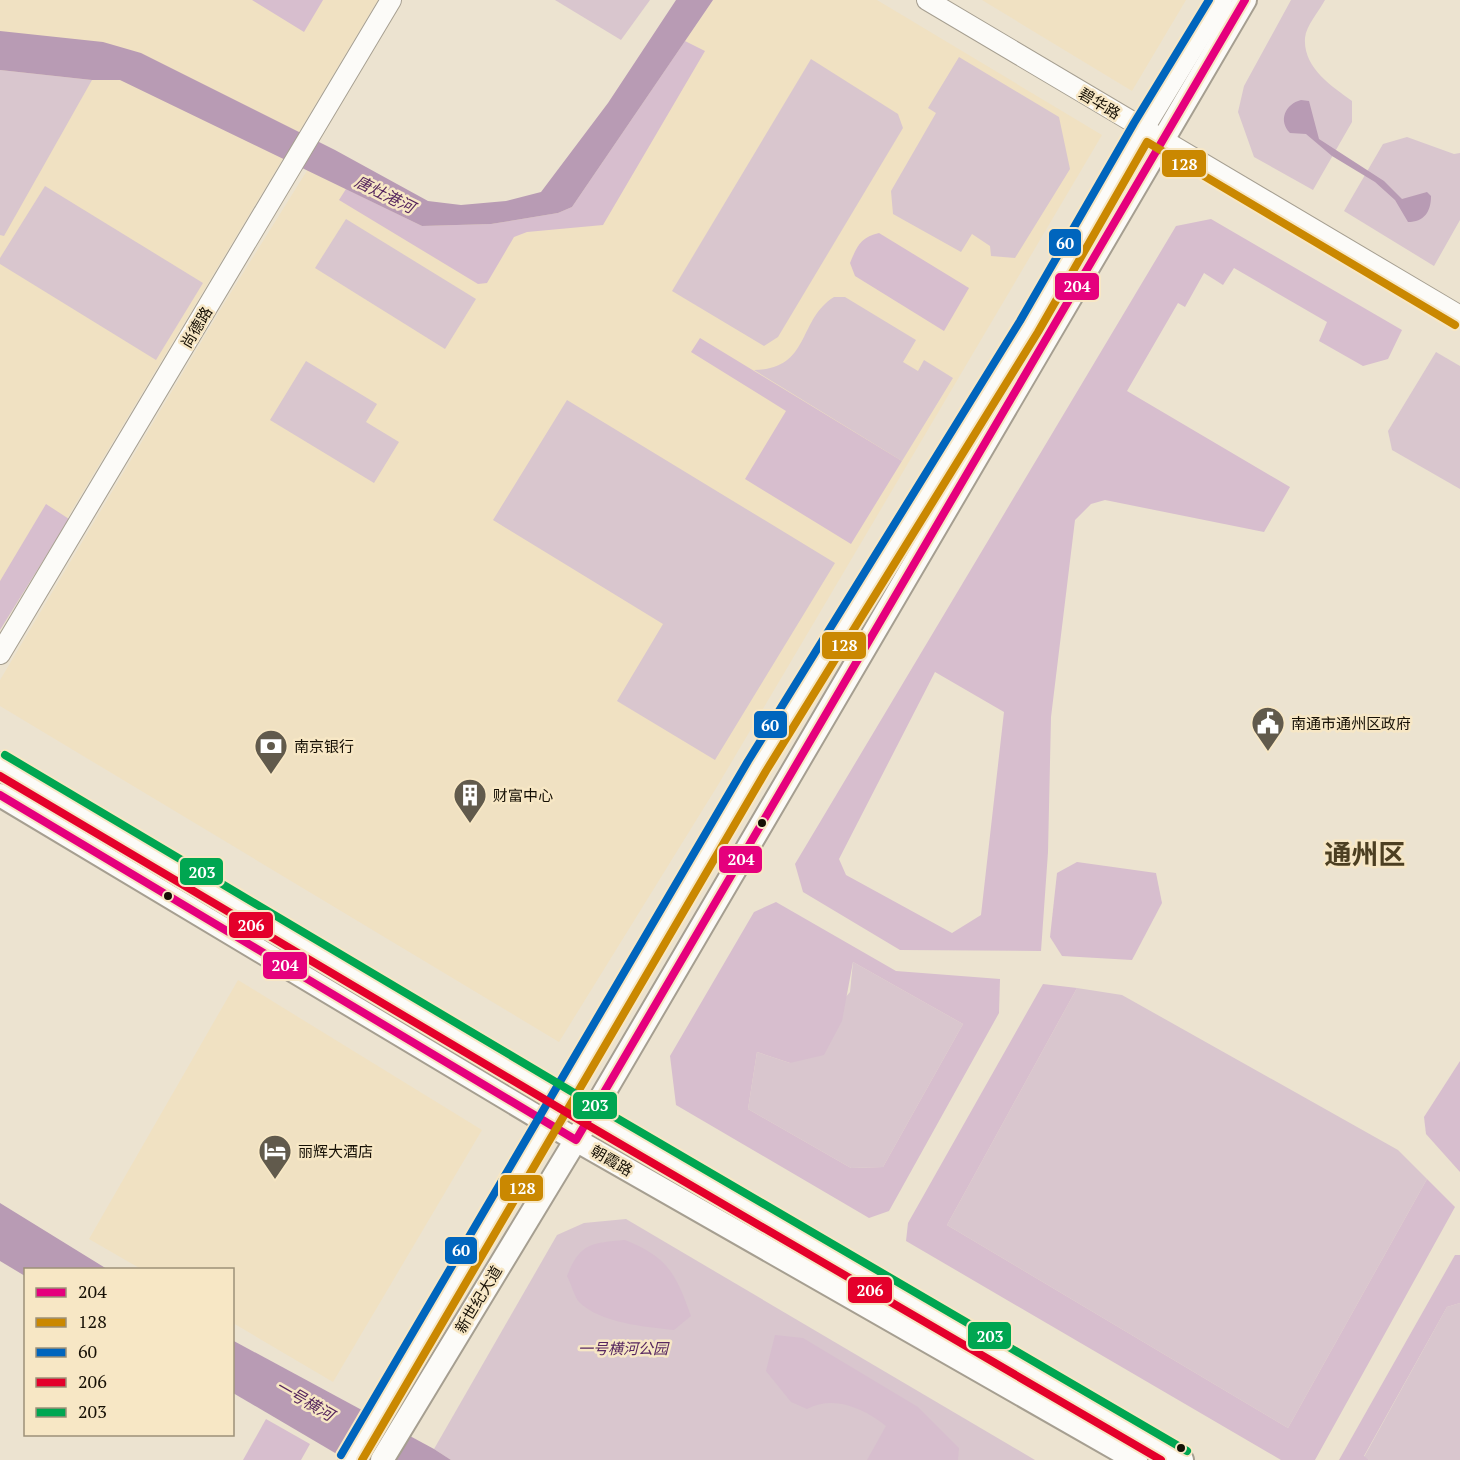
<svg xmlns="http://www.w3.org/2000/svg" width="1460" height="1460" font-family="'PT Serif','Noto Sans SC',serif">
  <rect width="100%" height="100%" fill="#ece3d0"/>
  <g fill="#f0e1c2">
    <polygon points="0,0 378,0 0,630"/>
    <polygon points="713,0 877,0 1102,135 718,785 559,1042 0,706 0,680 225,302 308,169 422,226 572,207"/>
    <polygon points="982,0 1186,0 1132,91"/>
    <polygon points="238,980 482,1130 333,1382 233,1323 232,1270 141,1269 89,1239"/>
  </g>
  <g fill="#d9c6ce">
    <polygon points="555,0 650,0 621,40"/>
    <path d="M 1291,0 L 1325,0 C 1319,11 1306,26 1305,38 C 1303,68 1332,86 1352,101 L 1352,122 L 1313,190 L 1254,157 L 1238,112 L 1244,86 Z"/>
    <polygon points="959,57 1059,117 1070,169 1015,258 991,256 990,246 972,234 961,252 893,214 891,191 936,113 928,108"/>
    <polygon points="811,59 898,114 903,128 778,337 764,346 672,291"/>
    <polygon points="0,70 92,80 4,236 0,235"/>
    <polygon points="1407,137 1454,154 1460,153 1460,220 1434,266 1344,211 1383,144"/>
    <polygon points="45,186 203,283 156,360 0,264 0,258"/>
    <polygon points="346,219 476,299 445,349 315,268"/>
    <path d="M 834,297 L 845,297 L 916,340 L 903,362 L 918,371 L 924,360 L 953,378 L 902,461 L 754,370 C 811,369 797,320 834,297 Z"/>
    <polygon points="1436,352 1460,366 1460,489 1392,450 1388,431"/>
    <polygon points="306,361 377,404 366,422 399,442 374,483 270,420"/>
    <polygon points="567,400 835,563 715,760 617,701 663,624 493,520"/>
    <polygon points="853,962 963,1024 883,1167 851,1168 748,1109 757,1052 790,1063 850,992"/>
    <polygon points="1077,988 1122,995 1398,1150 1427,1179 1288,1428 947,1225"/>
    <polygon points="626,1219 1035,1460 451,1460 434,1449 557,1235 584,1223"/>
    <polygon points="1460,1303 1460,1460 1369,1460 1364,1457 1447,1307"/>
  </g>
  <g fill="#d7bece" fill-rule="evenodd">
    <polygon points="252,0 323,0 304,32"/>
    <polygon points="685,41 705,51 603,225 527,232 514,237 487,283 478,284 339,200 346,189 422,226 491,224 558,213 572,207"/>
    <path d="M 1211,219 L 1402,330 L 1388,359 L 1363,366 L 1319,341 L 1327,322 L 1234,268 L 1223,285 L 1204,273 L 1185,307 L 1178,303 L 1127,391 L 1290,487 L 1264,532 L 1105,500 L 1091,504 L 1075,520 L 1051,717 L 1048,852 L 1041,951 L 900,950 L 803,892 L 795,864 L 1176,226 ZM 935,672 L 1004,712 L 981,915 L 952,933 L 846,875 L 839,859 Z"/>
    <path d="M 879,233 L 969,288 L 944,331 L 855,276 L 850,263 C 857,246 861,237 879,233 Z"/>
    <polygon points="700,338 902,461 851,544 745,479 786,411 691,352"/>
    <polygon points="46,504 69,519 0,630 0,581"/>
    <polygon points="1077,862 1156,873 1162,903 1132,960 1062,956 1050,937 1057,873"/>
    <path d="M 776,902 L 896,971 L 1000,979 L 999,1013 L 889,1211 L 869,1218 L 676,1105 L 670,1056 L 754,912 ZM 853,962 L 963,1024 L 883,1167 L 851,1168 L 748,1109 L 757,1052 L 790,1063 L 824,1055 L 842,1021 Z"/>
    <polygon points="1043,984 1077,988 947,1225 1288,1428 1427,1179 1455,1207 1315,1460 1281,1460 906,1241 908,1223"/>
    <polygon points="1460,1061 1460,1172 1426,1134 1424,1117"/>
    <path d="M 625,1240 C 668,1257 676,1274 691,1316 L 674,1330 C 646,1327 600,1323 579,1302 C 574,1296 571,1283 567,1276 C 580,1243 591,1243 625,1240 Z"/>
    <polygon points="1455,1255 1460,1255 1460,1303 1447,1307 1364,1456 1369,1460 1339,1460"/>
    <path d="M 775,1335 L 803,1338 L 918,1407 L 959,1448 L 958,1460 L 867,1460 L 886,1426 C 863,1408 834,1395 807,1409 L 791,1402 L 766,1371 Z"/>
    <polygon points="266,1419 310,1444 301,1460 243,1460"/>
  </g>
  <g fill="#b89bb4">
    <polygon points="676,0 713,0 572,207 558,213 491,224 422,226 120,80 92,80 0,70 0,31 103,42 141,53 335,150 428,201 461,205 506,201 541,192 608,103"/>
    <path d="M 1301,100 L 1309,101 L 1319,139 L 1384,181 L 1402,199 L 1427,192 L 1431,196 C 1431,212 1424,222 1408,222 L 1395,200 L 1375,182 L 1332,156 L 1306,134 L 1290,133 C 1278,121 1285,104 1301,100 Z"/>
    <polygon points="0,1203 107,1269 26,1270 25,1276 0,1261"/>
    <polygon points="232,1340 434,1449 451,1460 347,1460 233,1393"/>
  </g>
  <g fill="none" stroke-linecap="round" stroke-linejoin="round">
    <defs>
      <g id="secondary">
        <polyline points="927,0 1460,316"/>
        <polyline points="0,654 391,0"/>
      </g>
      <g id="primary">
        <polyline points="0,764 591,1115 1182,1460"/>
        <polyline points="0,795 576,1140 1136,1460"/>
        <polyline points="350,1460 757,766 1029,326 1143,128 1221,0"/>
        <polyline points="382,1460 591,1115 1245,0"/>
      </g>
    </defs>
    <use href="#secondary" stroke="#a69f91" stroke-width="22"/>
    <use href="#primary" stroke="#a69f91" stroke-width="26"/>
    <use href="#secondary" stroke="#fcfbf8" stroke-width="20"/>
    <use href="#primary" stroke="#fcfbf8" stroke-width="22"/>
    <defs>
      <polyline id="bus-1" points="0,795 576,1140 1245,0"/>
      <polyline id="bus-2" points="362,1460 766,771 1038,332 1147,142 1455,325"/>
      <polyline id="bus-3" points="341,1455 748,761 1020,321 1134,123 1209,0"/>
      <polyline id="bus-4" points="0,776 586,1124 1161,1460"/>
      <polyline id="bus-5" points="5,755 596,1106 1187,1451"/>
    </defs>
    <use href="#bus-1" stroke="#f7e7c5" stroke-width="12"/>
    <use href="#bus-2" stroke="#f7e7c5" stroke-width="12"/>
    <use href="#bus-3" stroke="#f7e7c5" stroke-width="12"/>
    <use href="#bus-4" stroke="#f7e7c5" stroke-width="12"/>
    <use href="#bus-5" stroke="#f7e7c5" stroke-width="12"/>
    <use href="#bus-1" stroke="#e5007d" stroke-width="8"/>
    <use href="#bus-2" stroke="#ca8801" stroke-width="8"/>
    <use href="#bus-3" stroke="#0065bd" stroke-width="8"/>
    <use href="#bus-4" stroke="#e4002b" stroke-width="8"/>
    <use href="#bus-5" stroke="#00a651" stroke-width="8"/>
  </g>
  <defs>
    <symbol id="civic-pin" viewBox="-11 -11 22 30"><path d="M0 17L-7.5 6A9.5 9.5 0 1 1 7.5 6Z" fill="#615a4c" stroke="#f7e7c5"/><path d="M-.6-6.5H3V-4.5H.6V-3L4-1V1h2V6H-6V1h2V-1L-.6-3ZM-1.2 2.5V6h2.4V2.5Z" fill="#fff"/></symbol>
    <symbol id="bank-pin" viewBox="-11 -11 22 30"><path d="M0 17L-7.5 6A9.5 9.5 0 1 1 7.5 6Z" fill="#615a4c" stroke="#f7e7c5"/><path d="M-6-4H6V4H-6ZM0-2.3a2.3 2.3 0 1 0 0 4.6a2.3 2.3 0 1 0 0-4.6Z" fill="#fff"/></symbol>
    <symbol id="building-pin" viewBox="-11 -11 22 30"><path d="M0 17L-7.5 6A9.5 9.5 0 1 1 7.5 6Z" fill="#615a4c" stroke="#f7e7c5"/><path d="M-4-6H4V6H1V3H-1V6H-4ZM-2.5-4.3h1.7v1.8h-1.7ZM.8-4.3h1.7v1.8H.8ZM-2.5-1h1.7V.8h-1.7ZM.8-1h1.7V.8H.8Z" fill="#fff"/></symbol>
    <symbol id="hotel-pin" viewBox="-11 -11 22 30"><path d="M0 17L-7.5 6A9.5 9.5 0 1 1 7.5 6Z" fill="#615a4c" stroke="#f7e7c5"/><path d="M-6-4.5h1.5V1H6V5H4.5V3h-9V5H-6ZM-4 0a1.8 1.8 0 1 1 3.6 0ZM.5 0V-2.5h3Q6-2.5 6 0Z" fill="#fff"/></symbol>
  </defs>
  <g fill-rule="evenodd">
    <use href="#civic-pin" x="1249" y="704" width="38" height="52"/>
    <use href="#bank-pin" x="252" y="727" width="38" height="52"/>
    <use href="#building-pin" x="451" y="776" width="38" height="52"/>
    <use href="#hotel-pin" x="256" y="1132" width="38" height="52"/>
  </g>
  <g fill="#161005" stroke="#f7e7c5" stroke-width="2">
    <circle cx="762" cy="823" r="5"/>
    <circle cx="168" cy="896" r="5"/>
    <circle cx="1181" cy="1448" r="5"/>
  </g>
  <g text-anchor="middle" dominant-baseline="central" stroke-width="5" stroke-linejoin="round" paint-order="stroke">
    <g font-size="15" fill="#161005" stroke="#f7e7c5">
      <text transform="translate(1100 103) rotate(31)">碧华路</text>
      <text transform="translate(196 327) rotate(-59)">尚德路</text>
      <text transform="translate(612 1160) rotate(30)">朝霞路</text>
      <text transform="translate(478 1299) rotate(-59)">新世纪大道</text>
    </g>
    <g font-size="15" fill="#161005" stroke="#f7e7c5" text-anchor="start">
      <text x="1291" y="723">南通市通州区政府</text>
      <text x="294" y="746">南京银行</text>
      <text x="493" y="795">财富中心</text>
      <text x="298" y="1151">丽辉大酒店</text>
    </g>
    <g font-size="15" font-style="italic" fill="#572760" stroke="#f7e7c5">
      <text x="623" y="1348">一号横河公园</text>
    </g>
    <g font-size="16" font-style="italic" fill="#56265e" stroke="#f7e7c5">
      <text transform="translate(385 194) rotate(26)">唐灶港河</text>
      <text transform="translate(305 1400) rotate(30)">一号横河</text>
    </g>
    <g font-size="27" font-weight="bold" fill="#4c3f21" stroke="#f7e7c5">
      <text x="1365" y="854">通州区</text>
    </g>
  </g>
  <g stroke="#f7e7c5" stroke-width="2">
    <rect x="1161" y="149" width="46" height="29" rx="6" fill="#ca8801"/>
    <rect x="1048" y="228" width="34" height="29" rx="6" fill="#0065bd"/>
    <rect x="1054" y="272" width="46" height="29" rx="6" fill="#e5007d"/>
    <rect x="821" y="631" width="46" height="29" rx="6" fill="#ca8801"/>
    <rect x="753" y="710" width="35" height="29" rx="6" fill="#0065bd"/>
    <rect x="718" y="845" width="45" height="29" rx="6" fill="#e5007d"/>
    <rect x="179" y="857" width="45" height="29" rx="6" fill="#00a651"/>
    <rect x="228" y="911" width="46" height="28" rx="6" fill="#e4002b"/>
    <rect x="262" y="951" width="46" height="29" rx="6" fill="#e5007d"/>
    <rect x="572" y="1091" width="46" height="29" rx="6" fill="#00a651"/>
    <rect x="499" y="1174" width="45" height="28" rx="6" fill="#ca8801"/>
    <rect x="444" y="1236" width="34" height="29" rx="6" fill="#0065bd"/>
    <rect x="847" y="1276" width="46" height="28" rx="6" fill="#e4002b"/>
    <rect x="967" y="1321" width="45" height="29" rx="6" fill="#00a651"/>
  </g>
  <g font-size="16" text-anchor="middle" font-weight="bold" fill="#fff">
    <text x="1184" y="170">128</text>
    <text x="1065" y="249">60</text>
    <text x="1077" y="292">204</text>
    <text x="844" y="651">128</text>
    <text x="770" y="731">60</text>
    <text x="741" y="865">204</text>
    <text x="202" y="878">203</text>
    <text x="251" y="931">206</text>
    <text x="285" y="971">204</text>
    <text x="595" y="1111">203</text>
    <text x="522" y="1194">128</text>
    <text x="461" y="1256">60</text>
    <text x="870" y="1296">206</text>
    <text x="990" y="1342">203</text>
  </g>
  <rect x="24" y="1268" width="210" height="168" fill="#f7e7c5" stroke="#9d9178" stroke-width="1.5"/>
  <rect x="36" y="1288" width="30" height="9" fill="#e5007d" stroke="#9d9178" stroke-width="1.5"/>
  <text x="78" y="1298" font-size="18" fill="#161005">204</text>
  <rect x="36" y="1318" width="30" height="9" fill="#ca8801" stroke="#9d9178" stroke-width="1.5"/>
  <text x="78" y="1328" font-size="18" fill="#161005">128</text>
  <rect x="36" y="1348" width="30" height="9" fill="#0065bd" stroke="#9d9178" stroke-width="1.5"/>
  <text x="78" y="1358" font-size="18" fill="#161005">60</text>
  <rect x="36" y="1378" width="30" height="9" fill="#e4002b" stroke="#9d9178" stroke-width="1.5"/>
  <text x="78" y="1388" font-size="18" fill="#161005">206</text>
  <rect x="36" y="1408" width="30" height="9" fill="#00a651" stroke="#9d9178" stroke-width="1.5"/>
  <text x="78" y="1418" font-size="18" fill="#161005">203</text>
</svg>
